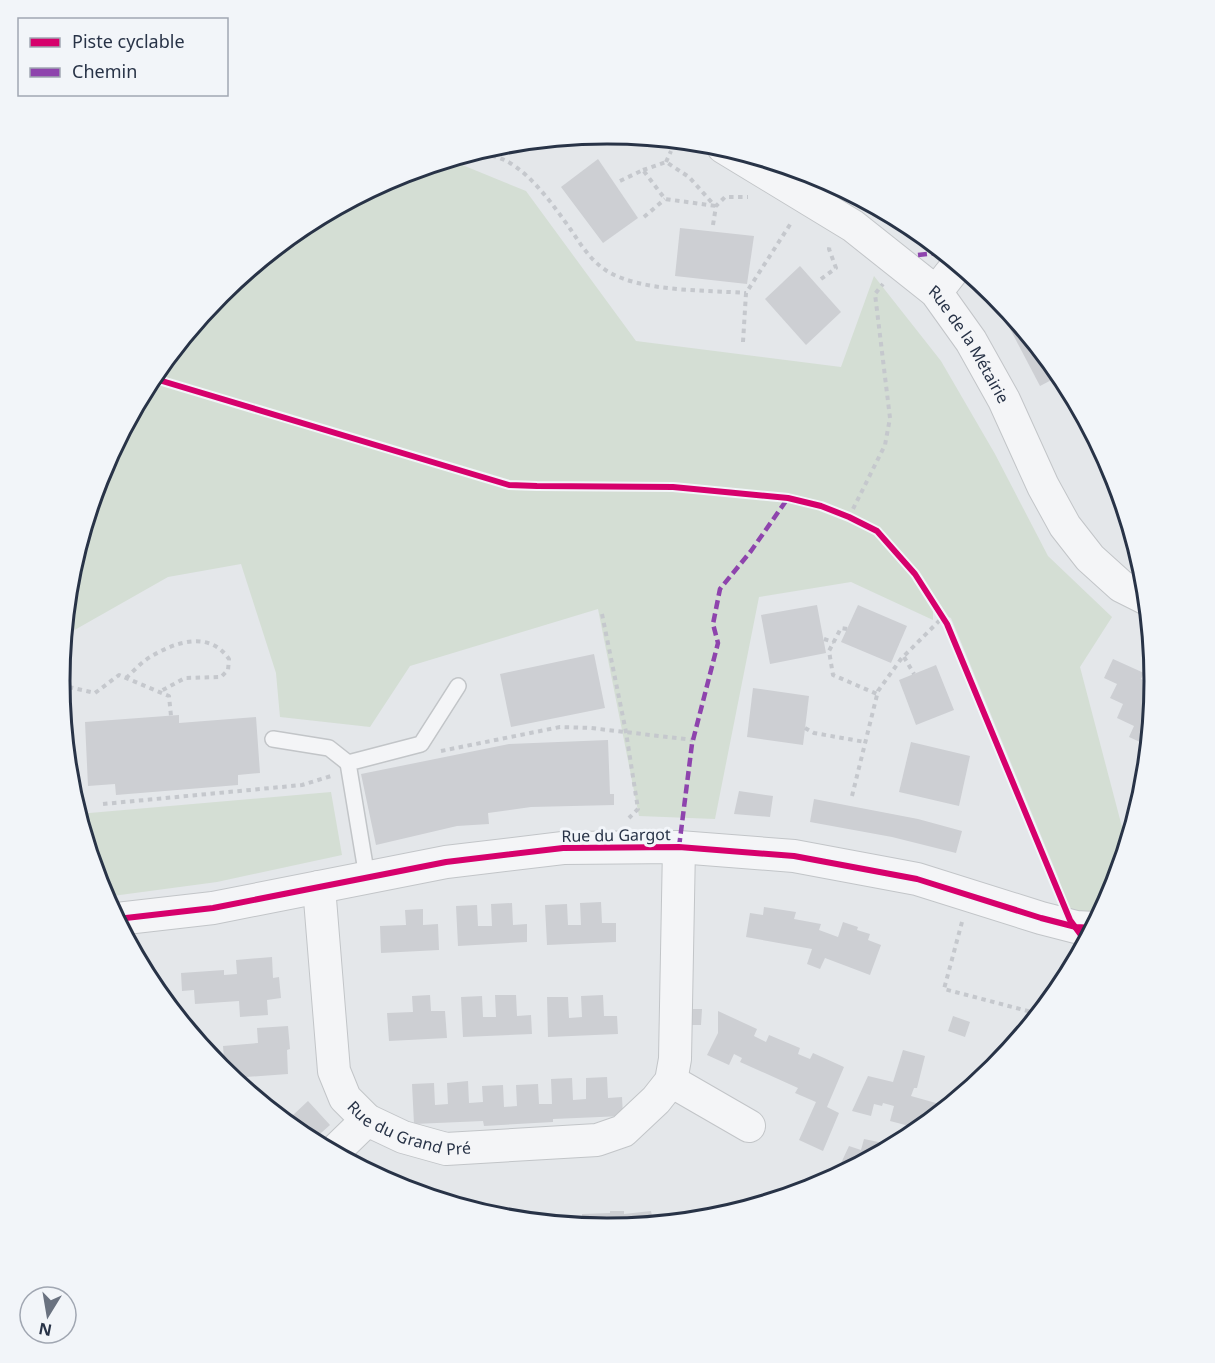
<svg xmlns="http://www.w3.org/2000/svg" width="1215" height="1363" font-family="'Noto Sans',sans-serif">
  <rect width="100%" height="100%" fill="#e4e7ea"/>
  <g fill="#d4ded4">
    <polygon points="455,162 526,191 636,341 841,367 874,276 941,361 995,454 1048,556 1112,617 1080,667 1127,846 1113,891 1080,954 1071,940 1059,879 951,618 933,611 933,620 851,582 759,597 715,819 639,816 598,609 410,666 370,727 280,717 276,673 241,564 168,577 64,636 71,574 102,472 152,377 221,294 304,226 331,212 336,214"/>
    <polygon points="64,643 66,747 60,681"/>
    <polygon points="331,792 342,855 217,882 105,897 78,814"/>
  </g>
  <g fill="#cdcfd3">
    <polygon points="598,159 638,218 603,243 561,187"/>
    <polygon points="680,228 754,236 747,284 675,276"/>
    <polygon points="800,266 841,312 806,345 765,299"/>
    <polygon points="999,300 1030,337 1061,375 1040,386 998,306"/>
    <polygon points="817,605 826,653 770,664 761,615"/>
    <polygon points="858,605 907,626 891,663 841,642"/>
    <polygon points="594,654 605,708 511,727 500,674"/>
    <polygon points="1113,659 1144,673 1141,679 1154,685 1144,704 1152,708 1149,746 1129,737 1134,726 1117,718 1123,704 1110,698 1117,684 1104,678"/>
    <polygon points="936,665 954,710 916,725 899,680"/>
    <polygon points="753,688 809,696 803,745 747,737"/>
    <polygon points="179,715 179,723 256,717 260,773 238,775 238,785 116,795 115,784 88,786 85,722"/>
    <polygon points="608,740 610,794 614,794 614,805 531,807 488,813 489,824 457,826 376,845 361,774 509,744"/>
    <polygon points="911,742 970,756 959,806 899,792"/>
    <polygon points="739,791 773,796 770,817 734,814"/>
    <polygon points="814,799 918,819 962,831 956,853 892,837 810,822"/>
    <polygon points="601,902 602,923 616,923 616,942 547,945 545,905 567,904 568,925 581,925 580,903"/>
    <polygon points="512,903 513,925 527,924 527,942 458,946 456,906 477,905 478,926 492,926 491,904"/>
    <polygon points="764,907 796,912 794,919 821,924 819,930 838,937 843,922 858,927 857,930 870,934 868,940 881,945 870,975 825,958 820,969 807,964 812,949 746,937 750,913 763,915"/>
    <polygon points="423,909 423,925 438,924 439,950 381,953 380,926 406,925 405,910"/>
    <polygon points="272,957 273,978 279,977 281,998 267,1000 268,1015 240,1017 239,1001 195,1004 194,990 182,991 181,973 224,970 224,975 237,974 236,960"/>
    <polygon points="430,995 431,1011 445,1011 447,1038 389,1041 387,1013 413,1012 412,996"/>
    <polygon points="495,995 516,995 517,1016 531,1015 532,1034 463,1037 461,997 482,996 483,1017 496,1017"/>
    <polygon points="603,995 604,1016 617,1016 618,1034 548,1037 547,997 568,997 569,1018 582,1017 581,996"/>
    <polygon points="692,1009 702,1009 701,1025 692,1025"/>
    <polygon points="718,1011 757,1029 754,1036 766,1042 769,1035 800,1048 798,1054 810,1059 813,1053 844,1067 827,1107 839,1113 823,1151 799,1140 816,1102 795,1093 798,1088 740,1062 742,1058 734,1054 729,1065 707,1055 718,1033"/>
    <polygon points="953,1016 970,1022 965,1037 948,1031"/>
    <polygon points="288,1026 290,1049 287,1050 288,1074 232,1078 225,1072 223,1046 258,1043 257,1028"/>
    <polygon points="903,1050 925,1056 917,1088 914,1088 911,1096 943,1105 941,1113 921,1129 890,1121 894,1106 883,1103 882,1106 874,1104 871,1116 852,1111 868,1076 893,1082"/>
    <polygon points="607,1077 608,1098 622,1097 623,1116 553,1119 553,1122 484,1126 483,1121 414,1124 412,1084 434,1083 435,1105 448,1104 447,1083 468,1081 469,1103 483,1102 482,1086 503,1085 504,1107 517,1106 516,1085 538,1084 539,1104 552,1104 551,1079 572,1078 573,1100 586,1099 586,1078"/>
    <polygon points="308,1101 330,1125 313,1140 307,1134 303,1137 274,1113 281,1106 292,1116"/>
    <polygon points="864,1139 888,1144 886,1150 835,1176 849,1146 861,1150"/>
    <polygon points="610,1211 624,1211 624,1214 651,1211 652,1216 673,1215 673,1218 688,1221 607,1229 582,1227 582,1214 610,1213"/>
    <polygon points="521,1216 521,1220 501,1218 501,1217"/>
    <polygon points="570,1218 570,1225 540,1222 540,1219"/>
  </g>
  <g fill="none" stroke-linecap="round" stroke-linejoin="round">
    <defs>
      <g id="lane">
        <polyline points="273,739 329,748 348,763"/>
        <polyline points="367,877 348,763 421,744 458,686"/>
      </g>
      <g id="street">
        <path id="s1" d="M 723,147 L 853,226 L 936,292 L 971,341 L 1004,400 L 1043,486 L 1065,526 L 1090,558 L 1121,586 L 1147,599"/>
        <polyline points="936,292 958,264"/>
        <path id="s2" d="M 319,887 L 334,1071 L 345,1098 L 367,1120 L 403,1137 L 446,1149 L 597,1140 L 623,1131 L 656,1100 L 671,1081 L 675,1059 L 679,847"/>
        <polyline points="117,919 213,908 446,862 563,848 679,847 794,856 917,879 1041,918 1076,927 1094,928"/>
        <polyline points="671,1081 749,1126"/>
        <polyline points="333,1153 367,1120"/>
      </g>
    </defs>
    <use href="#lane" stroke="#c2c5c8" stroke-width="18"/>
    <use href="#street" stroke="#c2c5c8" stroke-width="34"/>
    <g stroke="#c5c8cd" stroke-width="4" stroke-dasharray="4.5 4.5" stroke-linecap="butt">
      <path d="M 456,158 C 468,155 480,154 492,156 C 523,161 554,206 571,230 C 582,246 590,260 607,271 C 641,292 706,290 746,293"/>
      <polyline points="666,162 671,151"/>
      <polyline points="643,170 666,162 689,177 715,206"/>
      <polyline points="620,181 643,170 665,199 716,206"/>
      <polyline points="644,217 665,199"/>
      <polyline points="713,225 716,206 725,197 748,197"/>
      <polyline points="821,279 836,268 829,249 830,244"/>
      <polyline points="743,342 746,293 791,223"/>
      <polyline points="849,517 885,445 890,418 875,294 883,284"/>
      <polyline points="602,614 626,732 638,809 629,818"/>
      <polyline points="847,629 841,628 829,651 833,675 877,694"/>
      <polyline points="824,639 834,642"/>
      <polyline points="904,657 914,674"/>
      <path d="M 126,678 C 134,671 142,661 152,656 C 177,641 210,631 229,659 L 228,670 L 221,677 L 185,678 L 159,692"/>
      <polyline points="60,685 95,693 119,675 169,696 171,716"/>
      <polyline points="805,728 814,733 865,742"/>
      <polyline points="441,751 560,727 591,728 693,740"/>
      <polyline points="852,796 878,691 901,659 943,617"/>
      <polyline points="103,804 302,785 331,776"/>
      <polyline points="962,922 944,989 1039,1014"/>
    </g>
    <use href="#lane" stroke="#f4f5f7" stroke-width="15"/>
    <use href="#street" stroke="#f4f5f7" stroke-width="32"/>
    <g stroke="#8e44ad" stroke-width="4.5" stroke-dasharray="9 4.5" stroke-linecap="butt">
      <polyline points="918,255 943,252"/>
      <polyline points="679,847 692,744 718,643 713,624 720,589 751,551 788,498"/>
    </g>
    <defs>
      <g id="cycleway">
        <polyline points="152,378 509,485 537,486 673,487 788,498 821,506 849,517 877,531 915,574 947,624 1070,920 1086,942"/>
        <polyline points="117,919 213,908 446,862 563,848 679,847 794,856 917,879 1041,918 1076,927 1094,928"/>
      </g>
    </defs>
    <use href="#cycleway" stroke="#f2f5f9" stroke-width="10"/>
    <use href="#cycleway" stroke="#d6006c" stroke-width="6"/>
  </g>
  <g text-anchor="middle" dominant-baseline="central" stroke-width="6" stroke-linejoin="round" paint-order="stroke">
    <g font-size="16" fill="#283347" stroke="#f2f5f9">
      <text stroke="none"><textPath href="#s1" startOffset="320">Rue de la Métairie</textPath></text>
      <text transform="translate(616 835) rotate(-1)">Rue du Gargot</text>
      <text stroke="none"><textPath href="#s2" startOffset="288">Rue du Grand Pré</textPath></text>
    </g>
  </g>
  <path d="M0 0H1215V1363H0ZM70 681a537 537 0 1 1 1074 0a537 537 0 1 1-1074 0Z" fill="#f2f5f9" fill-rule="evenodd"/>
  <path fill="none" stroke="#283347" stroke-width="3" d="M70 681a537 537 0 1 1 1074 0a537 537 0 1 1-1074 0Z"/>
  <rect x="18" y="18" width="210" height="78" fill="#f2f5f9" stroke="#a1a7b2" stroke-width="1.5"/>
  <rect x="30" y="38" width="30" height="9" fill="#d6006c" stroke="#a1a7b2" stroke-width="1.5"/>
  <text x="72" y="48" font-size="18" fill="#283347">Piste cyclable</text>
  <rect x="30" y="68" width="30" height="9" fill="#8e44ad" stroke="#a1a7b2" stroke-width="1.5"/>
  <text x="72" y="78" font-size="18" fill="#283347">Chemin</text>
  <g transform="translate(48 1315) rotate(191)"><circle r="28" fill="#f2f5f9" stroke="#a1a7b2" stroke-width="1.5"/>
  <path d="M0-4.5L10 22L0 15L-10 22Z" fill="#6a7280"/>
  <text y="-9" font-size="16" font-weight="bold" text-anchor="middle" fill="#283347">N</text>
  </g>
</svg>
